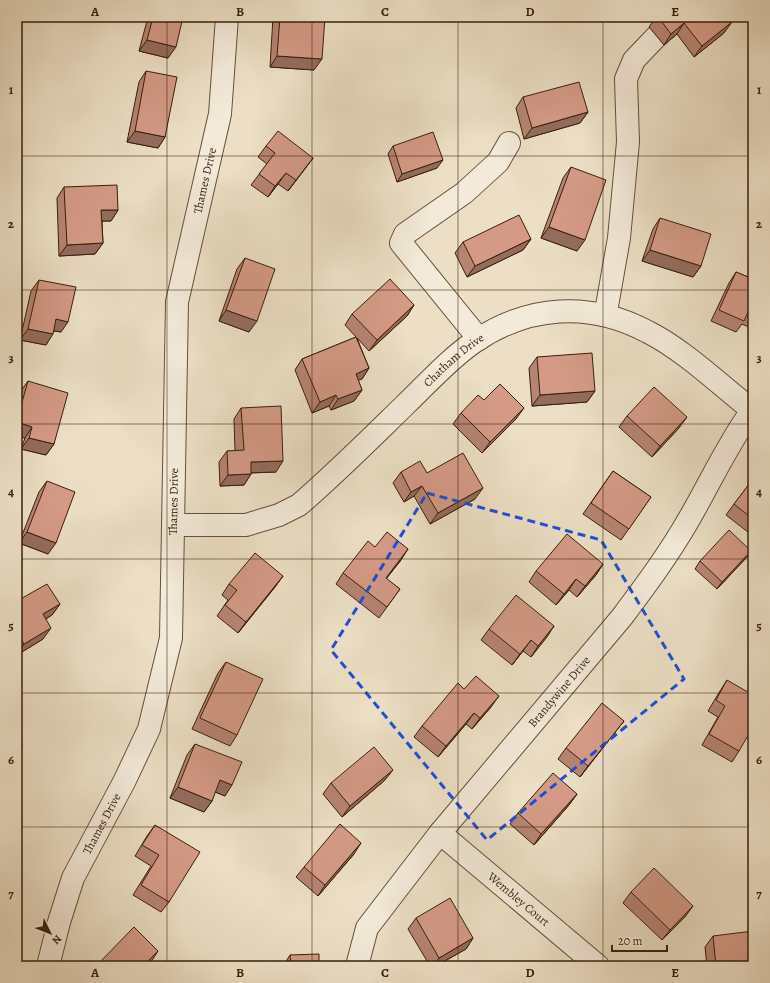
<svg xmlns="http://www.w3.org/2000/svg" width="770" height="983" font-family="Alegreya,serif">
  <rect width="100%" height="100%" fill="#ecdfc5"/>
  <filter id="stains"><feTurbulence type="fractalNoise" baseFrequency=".005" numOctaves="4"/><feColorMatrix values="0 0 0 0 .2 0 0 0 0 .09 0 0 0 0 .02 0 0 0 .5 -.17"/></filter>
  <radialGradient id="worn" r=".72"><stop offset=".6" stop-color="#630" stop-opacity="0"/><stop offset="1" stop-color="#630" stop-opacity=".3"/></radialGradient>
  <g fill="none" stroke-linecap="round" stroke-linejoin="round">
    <defs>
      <g id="minor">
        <polyline points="603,315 607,306 619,238 628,142 626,79 634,60 656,37"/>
        <polyline points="479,339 401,243 405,234 464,193 498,162 509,143"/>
        <path id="s1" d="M 174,525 L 246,525 L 279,515 L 299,505 C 336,473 370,439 405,405 C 427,384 449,359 474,342 C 528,305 590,301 648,332 C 684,350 720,385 752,410"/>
        <path id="s2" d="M 440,833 L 598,966"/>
        <path id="s3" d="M 48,966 L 59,922 L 73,878 L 125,780 L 149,729 L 171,638 L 177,302 L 220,114 L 227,17"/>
        <path id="s4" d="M 357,966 L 367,928 L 440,833 L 622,617 C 646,585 669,554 689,519 C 710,483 728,443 753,409"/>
      </g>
    </defs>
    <use href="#minor" stroke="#654f36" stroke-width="24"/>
    <use href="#minor" stroke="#f3ead9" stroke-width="22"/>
  </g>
  <g fill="#b68473" stroke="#381f07">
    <polygon points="148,17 183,17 168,58 139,51"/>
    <polygon points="273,17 325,17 314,70 270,67"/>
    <polygon points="656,17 728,17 724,33 694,57 677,34 664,45 649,27"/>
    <polygon points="146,71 165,137 158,148 127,142 139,82"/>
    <polygon points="523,97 588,112 580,123 524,139 516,108"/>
    <polygon points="266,146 313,158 288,191 278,184 268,197 251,185 267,164 258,157"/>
    <polygon points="393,146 437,168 397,182 388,154"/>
    <polygon points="571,167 577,251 541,238 563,178"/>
    <polygon points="64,187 118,210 111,221 102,221 103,243 95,254 59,256 57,198"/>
    <polygon points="660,218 701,266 693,277 642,261 653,229"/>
    <polygon points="531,239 523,250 467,277 455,253 463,242"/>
    <polygon points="245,258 249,332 219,321 237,269"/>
    <polygon points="736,272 753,279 753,329 742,324 736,332 711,321 729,283"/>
    <polygon points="39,280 61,332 54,331 46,345 20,340 31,291"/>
    <polygon points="414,305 407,316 369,351 357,338 369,368 362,379 358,380 362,390 354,401 331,410 329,406 312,413 295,370 302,359 356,337 345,325 352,314"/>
    <polygon points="537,357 595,391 587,402 532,406 529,368"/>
    <polygon points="28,381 54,444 46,455 21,449 25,438 17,436 17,404 20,392"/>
    <polygon points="484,400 516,419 482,453 453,424 461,413"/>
    <polygon points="241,408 276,472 251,473 251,474 244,485 220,486 219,462 227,451 235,451 234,419"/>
    <polygon points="627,416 679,428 652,457 619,427"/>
    <polygon points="613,471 651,497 621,540 583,514"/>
    <polygon points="401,472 427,473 475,499 430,524 414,496 404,502 393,483"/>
    <polygon points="753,479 753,536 726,515 734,504"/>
    <polygon points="47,481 48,554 19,543 39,492"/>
    <polygon points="751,551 746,558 717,589 695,569 700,561"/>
    <polygon points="401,560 386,579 400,589 379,618 336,584 343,573"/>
    <polygon points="603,564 596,575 577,597 569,590 556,605 529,582 536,571"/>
    <polygon points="283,576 275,587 238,633 217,616 228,600 222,595 229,584"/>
    <polygon points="17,601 60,604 52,615 46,619 43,639 17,655"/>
    <polygon points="554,626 531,657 523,651 512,665 481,640 489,629"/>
    <polygon points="226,662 237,735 230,746 192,729 218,673"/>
    <polygon points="727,680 739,751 732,762 702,745 718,717 708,711 720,691"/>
    <polygon points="464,689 491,707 472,729 466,724 438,757 414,737 422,726"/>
    <polygon points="624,721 616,731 580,777 558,759 566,748"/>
    <polygon points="195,744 225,796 215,792 212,801 204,812 170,798 187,755"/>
    <polygon points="385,780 342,817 323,794 331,783"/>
    <polygon points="577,794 569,805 534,845 510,824 518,813"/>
    <polygon points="155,825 169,902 161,912 133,895 151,866 135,856 147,836"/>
    <polygon points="354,854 318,896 296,877 304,867"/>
    <polygon points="631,892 685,917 662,940 623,903"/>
    <polygon points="416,918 473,938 466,949 436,966 430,966 408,929"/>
    <polygon points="713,936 753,966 707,966 705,947"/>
    <polygon points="290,955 319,966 285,966 285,963"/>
  </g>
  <g fill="#946c5e" stroke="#381f07">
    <polygon points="518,17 531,17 529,20"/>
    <polygon points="732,22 724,33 694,57 702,46"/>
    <polygon points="684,23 677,34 664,45 671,34"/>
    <polygon points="147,40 176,47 168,58 139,51"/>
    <polygon points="277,56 322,59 314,70 270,67"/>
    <polygon points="588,112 580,123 524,139 532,128"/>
    <polygon points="135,131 165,137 158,148 127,142"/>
    <polygon points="313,158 305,169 288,191 296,180"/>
    <polygon points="443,160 437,168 397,182 402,174"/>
    <polygon points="286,173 278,184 268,197 275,186"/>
    <polygon points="101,210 118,210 111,221 94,221"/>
    <polygon points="549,227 585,240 577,251 541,238"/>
    <polygon points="531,239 523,250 467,277 475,266"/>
    <polygon points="103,243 95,254 59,256 67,245"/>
    <polygon points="650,250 701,266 693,277 642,261"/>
    <polygon points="414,305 407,316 369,351 377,340"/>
    <polygon points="226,310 257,321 249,332 219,321"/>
    <polygon points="56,319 68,322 61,332 49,330"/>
    <polygon points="28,329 53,334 46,345 20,340"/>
    <polygon points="369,368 362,379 348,384 356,374"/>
    <polygon points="362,390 354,401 331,410 338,399"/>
    <polygon points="595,391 587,402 532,406 540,395"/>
    <polygon points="336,395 329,406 312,413 320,402"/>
    <polygon points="524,408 516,419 482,453 490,442"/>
    <polygon points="687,417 679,428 652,457 660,446"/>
    <polygon points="17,422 32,427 25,438 17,436"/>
    <polygon points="29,438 54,444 46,455 21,449"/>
    <polygon points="283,461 276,472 243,473 251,462"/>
    <polygon points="251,474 244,485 220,486 228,475"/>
    <polygon points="422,486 414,496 404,502 411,492"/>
    <polygon points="483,488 475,499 430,524 438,513"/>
    <polygon points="27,532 56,543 48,554 19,543"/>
    <polygon points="408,549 401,560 378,589 386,578"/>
    <polygon points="751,551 746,558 717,589 722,582"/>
    <polygon points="603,564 596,575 577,597 585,586"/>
    <polygon points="283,576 275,587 238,633 246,622"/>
    <polygon points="576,579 569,590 556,605 564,594"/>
    <polygon points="60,604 52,615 35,625 43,614"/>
    <polygon points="554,626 547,637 531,657 538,646"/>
    <polygon points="51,628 43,639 17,655 24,644"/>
    <polygon points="531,640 523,651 512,665 520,654"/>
    <polygon points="499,696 491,707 472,729 480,718"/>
    <polygon points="474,713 466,724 438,757 446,746"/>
    <polygon points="624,721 616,731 580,777 588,766"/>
    <polygon points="17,748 22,748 17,755"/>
    <polygon points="393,770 385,780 342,817 350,806"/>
    <polygon points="220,780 232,785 225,796 213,791"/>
    <polygon points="178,787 212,801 204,812 170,798"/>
    <polygon points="577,794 569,805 534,845 541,834"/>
    <polygon points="361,843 354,854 318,896 325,885"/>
    <polygon points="693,906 685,917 662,940 670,930"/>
    <polygon points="473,938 466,949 436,966 433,966 439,958"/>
    <polygon points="158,951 151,962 146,966 143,966"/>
  </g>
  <g fill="#d49a86" stroke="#381f07">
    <polygon points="153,17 183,17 176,47 147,40"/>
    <polygon points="280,17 325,17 322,59 277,56"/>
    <polygon points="658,17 728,17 732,22 702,46 684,23 671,34"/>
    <polygon points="146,71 177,77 165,137 135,131"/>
    <polygon points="579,82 588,112 532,128 523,97"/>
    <polygon points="278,131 313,158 296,180 286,173 275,186 259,174 275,153 266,146"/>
    <polygon points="433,132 443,160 402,174 393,146"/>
    <polygon points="571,167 606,180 585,240 549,227"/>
    <polygon points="117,185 118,210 101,210 103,243 67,245 64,187"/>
    <polygon points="519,215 531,239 475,266 463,242"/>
    <polygon points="660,218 711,234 701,266 650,250"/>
    <polygon points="245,258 275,269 257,321 226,310"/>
    <polygon points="736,272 753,279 753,315 748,312 744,321 719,310"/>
    <polygon points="390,279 414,305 377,340 352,314"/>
    <polygon points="39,280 76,287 68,322 56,319 53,334 28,329"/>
    <polygon points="356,337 369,368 356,374 362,390 338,399 336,395 320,402 302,359"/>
    <polygon points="592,353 595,391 540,395 537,357"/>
    <polygon points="28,381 68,393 54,444 29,438 32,427 17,422 17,420"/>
    <polygon points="500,384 524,408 490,442 461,413 478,395 484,400"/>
    <polygon points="654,387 687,417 660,446 627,416"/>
    <polygon points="281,406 283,461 251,462 251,474 228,475 227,451 244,450 241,408"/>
    <polygon points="463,453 483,488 438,513 422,486 411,492 401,472 420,461 427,473"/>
    <polygon points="613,471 651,497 629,529 591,503"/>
    <polygon points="753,479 753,519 734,504"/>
    <polygon points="47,481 75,492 56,543 27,532"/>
    <polygon points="729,530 751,551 722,582 700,561"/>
    <polygon points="387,532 408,549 386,578 400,589 387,607 343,573 368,541 375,547"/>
    <polygon points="567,534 603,564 585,586 576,579 564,594 536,571"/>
    <polygon points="255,553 283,576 246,622 225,605 237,590 229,584"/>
    <polygon points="47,584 60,604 43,614 51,628 24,644 17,632 17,601"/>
    <polygon points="516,595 554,626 538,646 531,640 520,654 489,629"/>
    <polygon points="226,662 263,679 237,735 200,718"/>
    <polygon points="476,676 499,696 480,718 474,713 446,746 422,726 458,683 464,689"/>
    <polygon points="727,680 753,695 753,727 739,751 709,734 725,706 716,700"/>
    <polygon points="602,703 624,721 588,766 566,748"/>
    <polygon points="17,717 19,717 22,748 17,748"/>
    <polygon points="195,744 242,762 232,785 220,780 212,801 178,787"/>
    <polygon points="374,747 393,770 350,806 331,783"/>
    <polygon points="553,773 577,794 541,834 518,813"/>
    <polygon points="340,824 361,843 325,885 304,867"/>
    <polygon points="155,825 200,852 169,902 141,885 159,855 142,845"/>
    <polygon points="654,868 693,906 670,930 631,892"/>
    <polygon points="450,898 473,938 439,958 416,918"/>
    <polygon points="134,927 158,951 143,966 101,966 99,963"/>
    <polygon points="753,931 753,966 716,966 713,936"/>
    <polygon points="319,954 319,966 291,966 290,955"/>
  </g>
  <path fill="none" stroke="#1d4ed8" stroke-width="3" stroke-dasharray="8 5" stroke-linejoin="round" d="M 427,493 L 601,540 L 684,679 L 487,840 L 331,650 Z"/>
  <path fill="none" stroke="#381f07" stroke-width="1" stroke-opacity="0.55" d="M 167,17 L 167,966M 312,17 L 312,966M 458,17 L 458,966M 603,17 L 603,966M 17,156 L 753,156M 17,290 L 753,290M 17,424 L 753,424M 17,559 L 753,559M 17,693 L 753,693M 17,827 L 753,827"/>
  <g text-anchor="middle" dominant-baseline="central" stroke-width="4" stroke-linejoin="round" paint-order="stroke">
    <g font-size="12" fill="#381f07" stroke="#f3ead9">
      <text stroke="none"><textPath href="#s3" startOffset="813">Thames Drive</textPath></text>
      <text stroke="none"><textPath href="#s1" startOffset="341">Chatham Drive</textPath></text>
      <text stroke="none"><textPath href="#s3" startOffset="489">Thames Drive</textPath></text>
      <text stroke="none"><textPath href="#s4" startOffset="344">Brandywine Drive</textPath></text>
      <text stroke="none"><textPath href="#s3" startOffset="153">Thames Drive</textPath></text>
      <text stroke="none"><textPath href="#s2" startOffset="103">Wembley Court</textPath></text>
    </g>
  </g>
  <rect width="770" height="983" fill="none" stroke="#ecdfc5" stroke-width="44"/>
  <g transform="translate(50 933) rotate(133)" stroke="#f3ead9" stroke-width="3" paint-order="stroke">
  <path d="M0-3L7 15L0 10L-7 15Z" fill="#381f07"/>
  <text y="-6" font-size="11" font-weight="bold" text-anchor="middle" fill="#381f07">N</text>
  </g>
  <path d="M612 945v6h55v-6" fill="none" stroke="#381f07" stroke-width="2"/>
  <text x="618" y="945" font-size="12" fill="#381f07" stroke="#f3ead9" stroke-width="3" paint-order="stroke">20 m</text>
  <rect x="22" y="22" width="726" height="939" fill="none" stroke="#381f07" stroke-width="1.5"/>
  <g font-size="13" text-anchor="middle" font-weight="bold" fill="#381f07">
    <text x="95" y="16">A</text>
    <text x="240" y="16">B</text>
    <text x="385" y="16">C</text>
    <text x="530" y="16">D</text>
    <text x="675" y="16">E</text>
    <text x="11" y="94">1</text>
    <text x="759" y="94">1</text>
    <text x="11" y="228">2</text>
    <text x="759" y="228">2</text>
    <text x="11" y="362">3</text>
    <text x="759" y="362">3</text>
    <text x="11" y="496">4</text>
    <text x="759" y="496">4</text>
    <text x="11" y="630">5</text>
    <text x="759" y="630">5</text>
    <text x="11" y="764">6</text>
    <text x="759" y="764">6</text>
    <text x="11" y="898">7</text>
    <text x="759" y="898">7</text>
    <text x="95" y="977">A</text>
    <text x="240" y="977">B</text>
    <text x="385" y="977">C</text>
    <text x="530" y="977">D</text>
    <text x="675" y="977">E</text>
  </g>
  <rect width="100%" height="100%" filter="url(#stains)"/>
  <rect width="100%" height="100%" fill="url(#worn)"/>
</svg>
